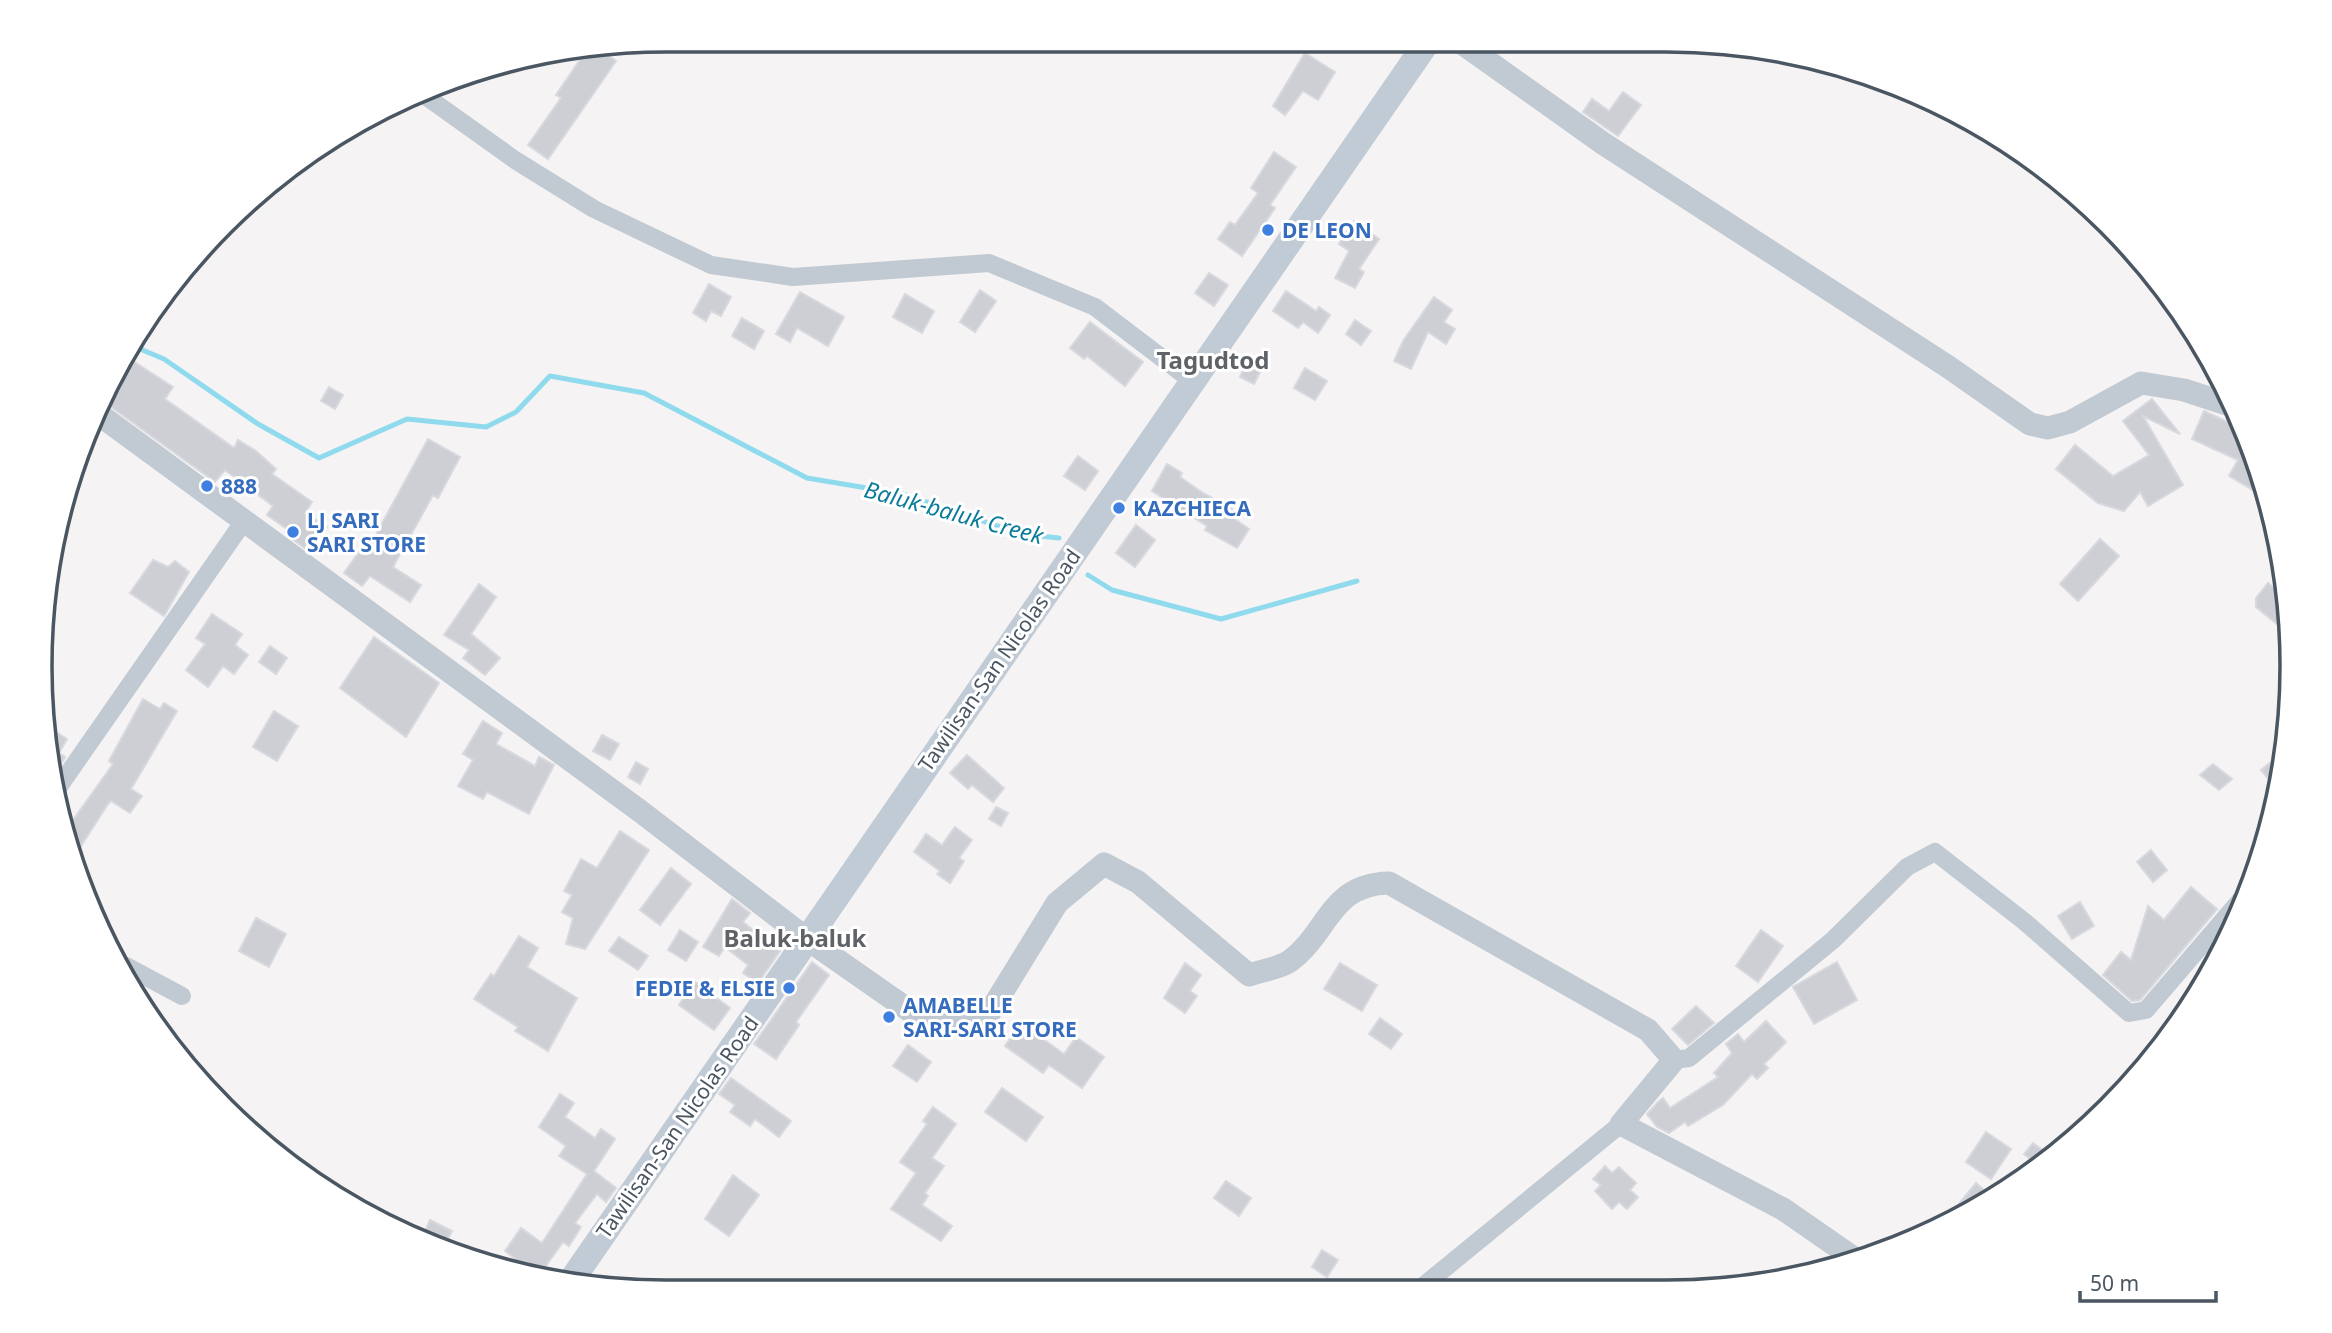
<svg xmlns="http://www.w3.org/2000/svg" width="2332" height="1333" font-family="'Noto Sans',sans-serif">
  <rect width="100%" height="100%" fill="#f5f3f3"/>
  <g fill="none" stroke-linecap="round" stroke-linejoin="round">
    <g stroke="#90daee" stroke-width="5">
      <polyline points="133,346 164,359 258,424 319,458 407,419 486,427 516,412 550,376 644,393 807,478 903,494 1021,534 1059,538"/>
      <polyline points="1088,575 1112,590 1221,619 1357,581"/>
    </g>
  </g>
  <g fill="#cdcfd5" stroke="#d7d9de" stroke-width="2">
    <polygon points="602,51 616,61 548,159 528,145 561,98 556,95 584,54"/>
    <polygon points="1305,53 1335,72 1318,100 1303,91 1285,115 1273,106"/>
    <polygon points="1623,92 1641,105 1618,136 1583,112 1592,99 1609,111"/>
    <polygon points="1274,152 1296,167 1270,205 1275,208 1242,256 1218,239 1230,222 1235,225 1258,193 1251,188"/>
    <polygon points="1354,221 1379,239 1359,269 1364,272 1355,288 1335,278 1349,251 1339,244"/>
    <polygon points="1209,273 1228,285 1214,306 1195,293"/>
    <polygon points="709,284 731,297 721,316 711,311 706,321 693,313"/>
    <polygon points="980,290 996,301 975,332 960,322"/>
    <polygon points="1286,291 1316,311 1319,307 1330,315 1318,333 1303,322 1298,328 1273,311"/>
    <polygon points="800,292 844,317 828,346 797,328 790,342 776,334"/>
    <polygon points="905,294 934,311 922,333 893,317"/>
    <polygon points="1434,297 1452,310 1444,322 1455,329 1446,344 1428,332 1411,369 1394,361 1403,341"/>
    <polygon points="742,318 764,331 754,349 732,336"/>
    <polygon points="1355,320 1371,331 1361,345 1346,334"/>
    <polygon points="1090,322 1143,362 1125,386 1087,356 1084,359 1070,348"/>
    <polygon points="133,361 173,387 165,399 234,448 238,440 256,451 276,469 272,474 312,502 305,513 327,527 310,552 291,538 294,534 267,515 273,506 225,470 215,482 107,404"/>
    <polygon points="1246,363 1261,370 1254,384 1240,377"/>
    <polygon points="1305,368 1327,381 1315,400 1294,388"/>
    <polygon points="329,387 343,395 335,409 321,401"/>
    <polygon points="2152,399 2180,434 2143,416 2183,485 2148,506 2140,492 2124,511 2098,503 2056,469 2075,445 2113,476 2149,455 2123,421"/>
    <polygon points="2204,411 2245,430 2265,497 2229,476 2238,460 2192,439"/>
    <polygon points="428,439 460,457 438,498 433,495 393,567 421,585 410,602 370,576 362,586 344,573 369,538 373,540"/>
    <polygon points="1078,456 1098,471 1085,490 1064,476"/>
    <polygon points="1167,464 1182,473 1180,477 1203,493 1232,509 1229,515 1249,529 1237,548 1205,530 1207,526 1152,491"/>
    <polygon points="1136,525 1155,540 1135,567 1116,553"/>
    <polygon points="2100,539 2119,556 2078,601 2060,584"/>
    <polygon points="153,560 168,567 175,561 189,572 164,616 130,593"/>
    <polygon points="2268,583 2285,596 2288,633 2256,607 2256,598"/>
    <polygon points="479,584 496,597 471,634 500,658 485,675 463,658 469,650 444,635"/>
    <polygon points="212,614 242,634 235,645 248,655 234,674 223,666 208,687 186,670 205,644 196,638"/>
    <polygon points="374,637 439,683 406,737 340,688"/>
    <polygon points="270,646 287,658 276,674 259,662"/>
    <polygon points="143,699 160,709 164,703 177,711 131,789 142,796 130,813 111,801 108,804 72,860 66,830 113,764 109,761"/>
    <polygon points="274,711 298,726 277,761 253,747"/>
    <polygon points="483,721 502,733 496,744 535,766 539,757 554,765 529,814 487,792 483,799 458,786 473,760 463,754"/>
    <polygon points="45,725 67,739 59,753 65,757 55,773"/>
    <polygon points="602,735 619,744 610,760 593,751"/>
    <polygon points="967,755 1004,788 993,802 972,785 968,789 950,773"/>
    <polygon points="2275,759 2282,768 2279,792 2261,770"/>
    <polygon points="636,762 648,769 640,784 628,777"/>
    <polygon points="2213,764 2232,779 2219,790 2200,775"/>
    <polygon points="996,807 1008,813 1001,826 989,819"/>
    <polygon points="955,827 972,840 959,858 964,861 950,883 937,874 940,871 914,852 926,834 942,845"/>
    <polygon points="620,831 649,850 585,949 566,944 573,918 562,912 572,895 564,891 581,859 597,868"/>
    <polygon points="2151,850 2167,870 2153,882 2137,862"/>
    <polygon points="671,868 691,884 660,925 640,910"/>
    <polygon points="2191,887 2217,909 2140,1000 2132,1001 2103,975 2121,952 2131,960 2148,906 2164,920"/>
    <polygon points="732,899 750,913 743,922 780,951 758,983 743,973 748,965 725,947 719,956 703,947"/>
    <polygon points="2080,902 2094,926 2072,939 2058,916"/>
    <polygon points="256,918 286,934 269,967 239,951"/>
    <polygon points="680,930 698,942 686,961 668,950"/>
    <polygon points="1761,930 1783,946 1758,982 1736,966"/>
    <polygon points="519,936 538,948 527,967 577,998 548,1051 515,1031 518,1027 474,999 491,974 494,976"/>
    <polygon points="619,937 648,956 638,970 609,951"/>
    <polygon points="812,962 829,975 796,1022 799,1025 776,1059 754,1044"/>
    <polygon points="1837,962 1857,1000 1814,1024 1793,987"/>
    <polygon points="1185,963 1201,975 1190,991 1197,996 1185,1013 1164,998"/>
    <polygon points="1340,963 1377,985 1362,1011 1324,989"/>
    <polygon points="695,982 730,1008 714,1030 679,1005"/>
    <polygon points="1696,1006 1714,1023 1688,1045 1672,1029"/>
    <polygon points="1380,1018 1402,1034 1391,1049 1369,1034"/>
    <polygon points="1766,1021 1786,1042 1764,1064 1768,1068 1757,1079 1752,1074 1723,1105 1688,1126 1685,1122 1669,1133 1657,1127 1647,1114 1658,1102 1663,1098 1670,1108 1718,1077 1714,1073 1732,1053 1726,1044 1738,1034 1744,1042"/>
    <polygon points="1021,1023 1064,1054 1076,1037 1104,1057 1082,1088 1049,1065 1043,1073 1005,1046"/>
    <polygon points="908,1045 931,1062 917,1082 893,1066"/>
    <polygon points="731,1078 791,1121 779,1137 755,1119 750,1126 730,1112 735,1105 719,1094"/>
    <polygon points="1002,1088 1043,1117 1026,1141 985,1112"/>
    <polygon points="560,1094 574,1103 565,1117 595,1138 601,1129 615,1139 594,1171 616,1188 606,1202 597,1194 575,1223 581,1227 569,1246 563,1242 540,1274 514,1269 518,1261 505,1251 521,1228 542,1243 587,1174 559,1156 566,1146 539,1127"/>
    <polygon points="933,1107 956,1124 932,1158 944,1166 925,1193 928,1196 922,1205 952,1226 941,1241 891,1209 916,1173 900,1162 927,1124 923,1121"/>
    <polygon points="1986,1132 2011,1149 1991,1179 1966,1162"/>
    <polygon points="2033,1143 2044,1151 2035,1163 2024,1154"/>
    <polygon points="1605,1166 1612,1173 1619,1167 1636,1183 1630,1190 1638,1197 1627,1209 1619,1202 1612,1209 1595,1191 1601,1185 1593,1179"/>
    <polygon points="733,1175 759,1195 729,1236 705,1219"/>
    <polygon points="1226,1181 1251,1198 1239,1216 1214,1198"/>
    <polygon points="1976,1183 1993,1198 1979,1209 1942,1225"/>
    <polygon points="430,1220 452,1231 443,1249 422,1238"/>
    <polygon points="1322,1250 1338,1260 1327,1277 1312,1267"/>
  </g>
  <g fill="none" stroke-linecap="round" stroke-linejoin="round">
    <g stroke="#c1cad2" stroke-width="18">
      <polyline points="424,95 515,160 594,209 711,265 793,277 989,263 1095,307 1191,380"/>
      <polyline points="58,788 244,521"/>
      <polyline points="126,966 182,996"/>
      <polyline points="1674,1060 1689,1058 1833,940 1907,867 1935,852 2025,922 2129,1013 2146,1010 2249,890"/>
      <polyline points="1417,1291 1621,1124"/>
    </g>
    <g stroke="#c1cad2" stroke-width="23">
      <polyline points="1459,41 1604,144 1947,366 2030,424 2048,428 2070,422 2141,383 2184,390 2233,406"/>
      <path d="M 101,416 L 640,811 L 807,939 L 933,1027 L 985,1020 L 1057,903 L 1104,864 L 1138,882 L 1249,975 C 1261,971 1280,968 1290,961 C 1329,932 1330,884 1389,883 L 1648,1030 L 1674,1060 L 1621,1124 L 1783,1209 L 1858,1261"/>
    </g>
    <polyline stroke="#c1cbd6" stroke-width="26" points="571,1281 1428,41"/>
  </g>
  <g fill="#3f7fe0" stroke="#fff" stroke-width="2.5">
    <circle cx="1268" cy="230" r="7"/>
    <circle cx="207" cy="486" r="7"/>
    <circle cx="1119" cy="508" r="7"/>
    <circle cx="293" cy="532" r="7"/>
    <circle cx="789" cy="988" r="7"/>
    <circle cx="889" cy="1017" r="7"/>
  </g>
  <g text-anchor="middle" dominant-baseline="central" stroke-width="6" stroke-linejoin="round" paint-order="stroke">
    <g font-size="21" font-weight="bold" fill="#366cbe" stroke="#fff" text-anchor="start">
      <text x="1282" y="230">DE LEON</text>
      <text x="221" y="486">888</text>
      <text x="1133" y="508">KAZCHIECA</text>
      <text x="307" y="520">LJ SARI<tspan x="307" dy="24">SARI STORE</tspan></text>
      <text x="775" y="988" text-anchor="end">FEDIE &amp; ELSIE</text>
      <text x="903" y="1005">AMABELLE<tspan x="903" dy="24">SARI-SARI STORE</tspan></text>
    </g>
    <g font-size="21" fill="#4a5661" stroke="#fff">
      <text transform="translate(999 660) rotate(-55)">Tawilisan-San Nicolas Road</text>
      <text transform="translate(677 1127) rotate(-55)">Tawilisan-San Nicolas Road</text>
    </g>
    <g font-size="23" font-style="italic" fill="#0c7c9b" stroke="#fff">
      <text transform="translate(954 512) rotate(15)">Baluk-baluk Creek</text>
    </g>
    <g font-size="24" font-weight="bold" fill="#5f6368" stroke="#fff">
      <text x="1213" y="359">Tagudtod</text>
      <text x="795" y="937">Baluk-baluk</text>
    </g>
  </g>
  <path d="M0 0H2332V1333H0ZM666 52H1666A614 614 0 0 1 2280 666V666A614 614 0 0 1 1666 1280H666A614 614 0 0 1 52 666V666A614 614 0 0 1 666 52Z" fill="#fff" fill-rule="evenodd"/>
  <path fill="none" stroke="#4a5661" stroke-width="3.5" d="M666 52H1666A614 614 0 0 1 2280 666V666A614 614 0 0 1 1666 1280H666A614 614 0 0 1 52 666V666A614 614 0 0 1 666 52Z"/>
  <path d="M2080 1291v10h136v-10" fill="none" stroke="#4a5661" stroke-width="3.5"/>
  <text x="2090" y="1291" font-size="21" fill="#4a5661" stroke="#ffffff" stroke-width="5" paint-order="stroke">50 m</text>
</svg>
